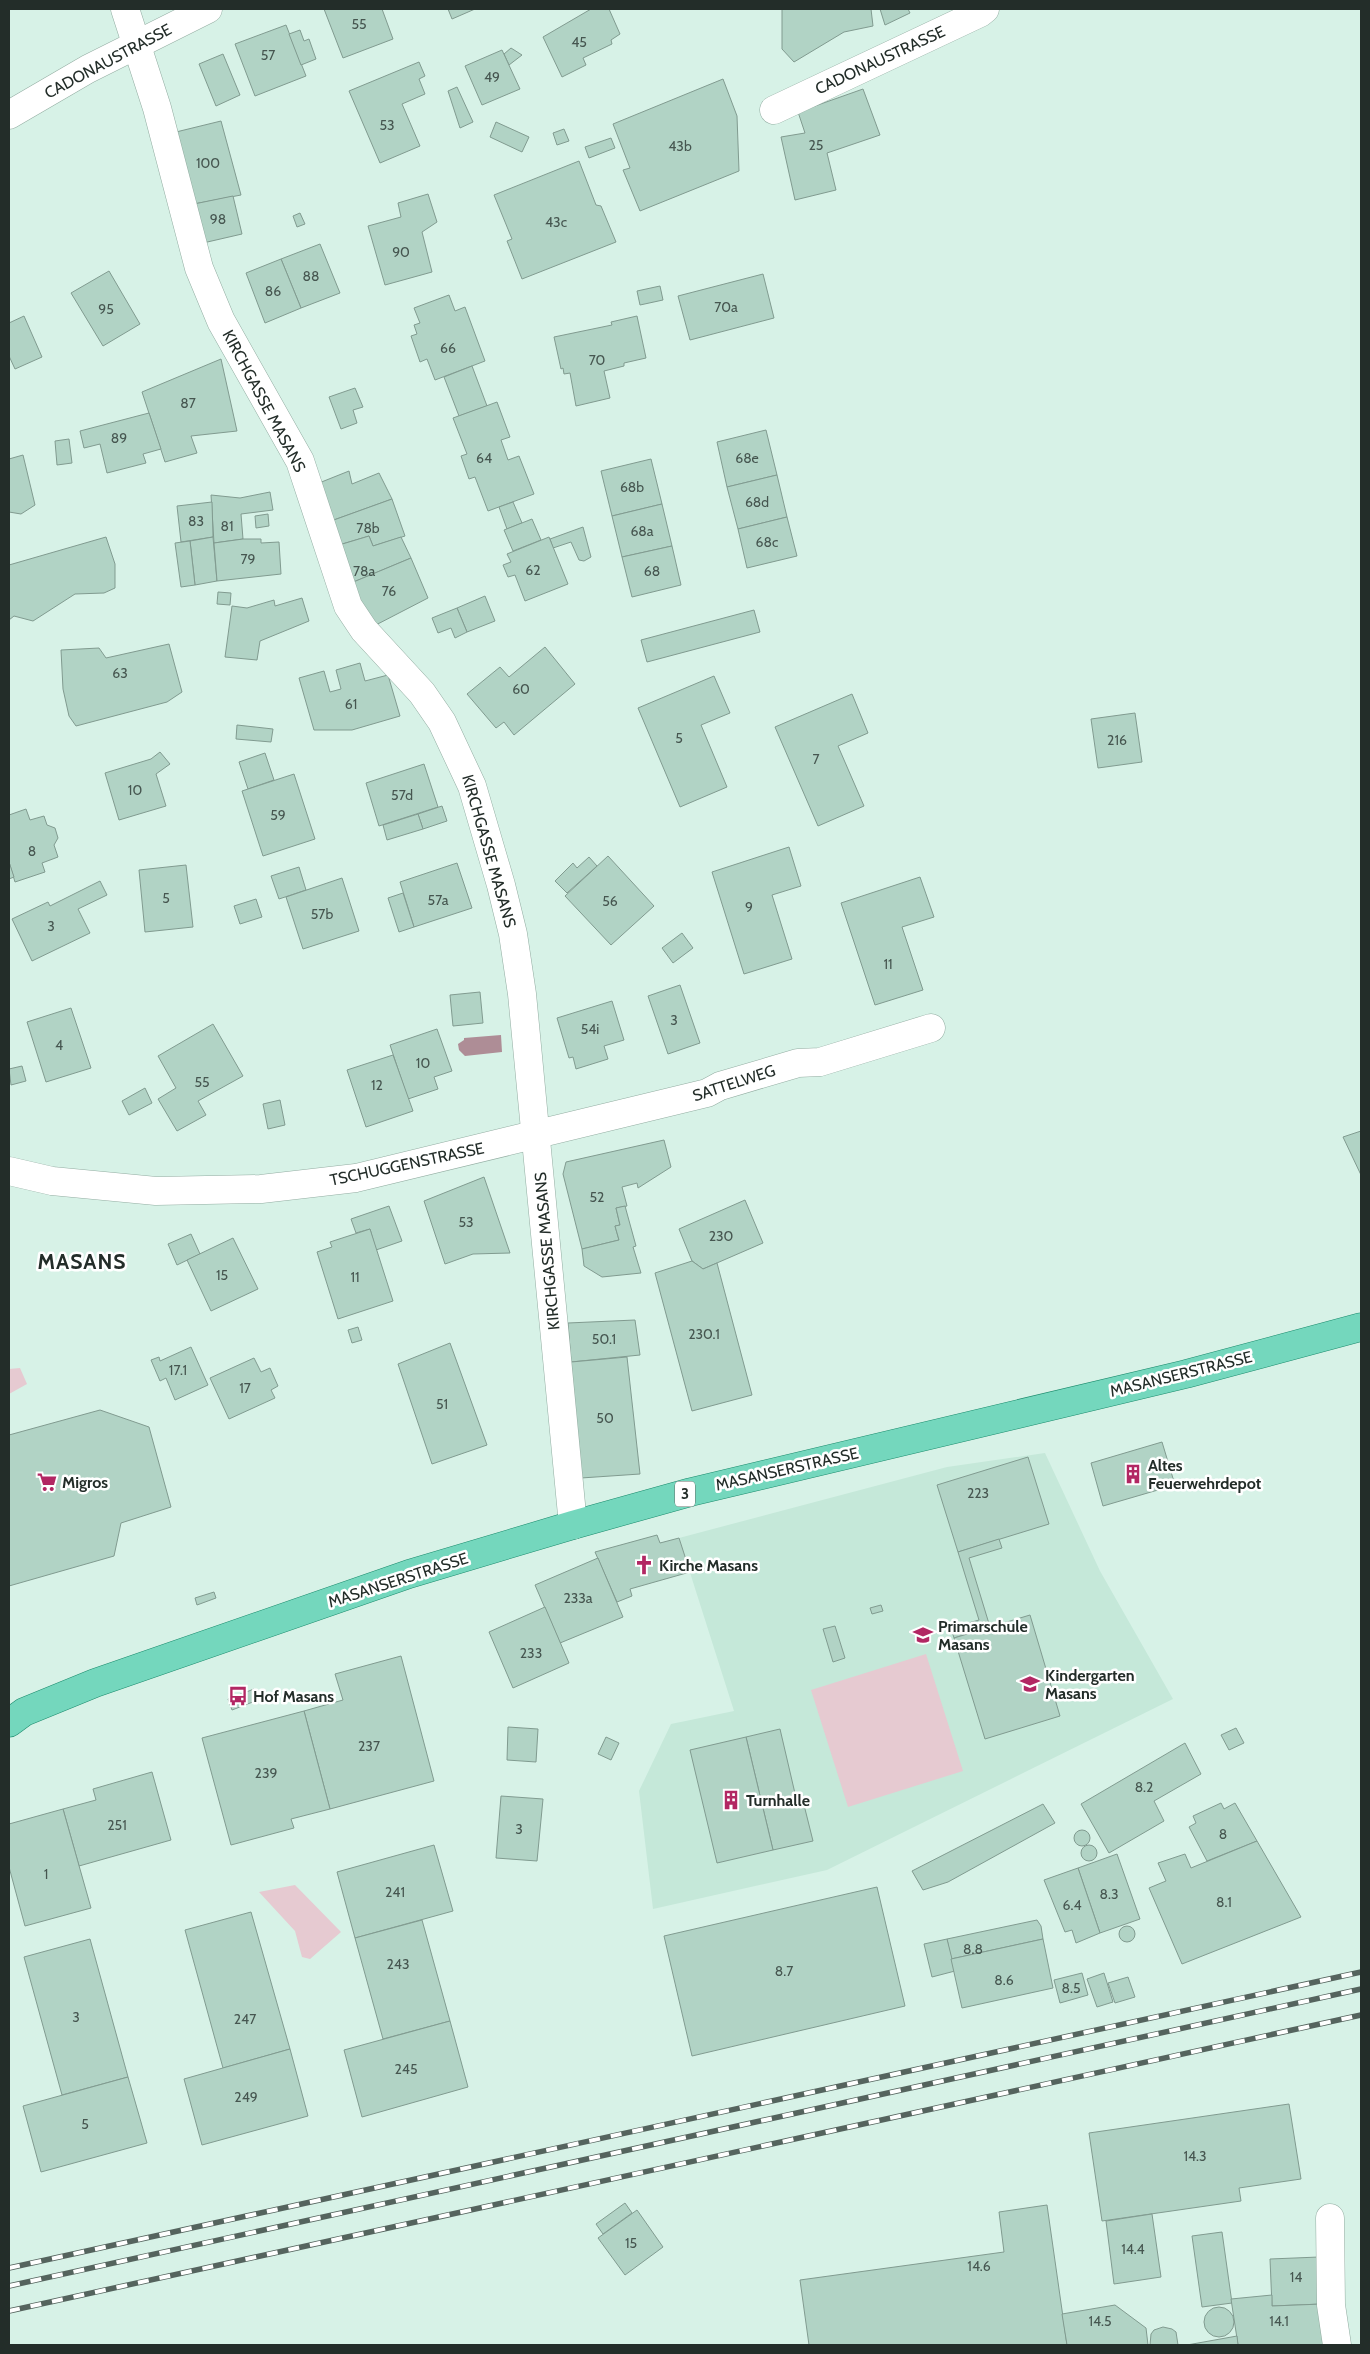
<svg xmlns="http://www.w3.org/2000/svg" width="1370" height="2354" font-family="Cabin,sans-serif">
  <rect width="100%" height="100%" fill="#d7f2e7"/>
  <polygon fill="#c5e8d9" points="1045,1453 1100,1571 1173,1699 827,1870 653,1909 639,1791 671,1724 734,1711 679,1538 947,1467"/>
  <g fill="#e6cad1">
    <polygon points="20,1368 27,1384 9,1394 9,1369"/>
    <polygon points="926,1654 963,1771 848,1807 811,1690"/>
    <polygon points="295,1885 341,1932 310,1959 302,1957 295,1931 259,1892"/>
  </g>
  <polygon fill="#ae8d96" points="501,1035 502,1052 465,1056 459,1050 458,1044 464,1040 464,1038"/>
  <g fill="#b1d3c5" stroke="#819b90">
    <polygon points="324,9 382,9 393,39 343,58"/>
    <polygon points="448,9 475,9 452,19"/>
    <polygon points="591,9 609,9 620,34 611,40 612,44 583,58 586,65 562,77 543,37"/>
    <polygon points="782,9 871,9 873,26 844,32 794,62 782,49"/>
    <polygon points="880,9 908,9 910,13 885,25"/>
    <polygon points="286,25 306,76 255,96 235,44"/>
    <polygon points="300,30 304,41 309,39 316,59 301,65 289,34"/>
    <polygon points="511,48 522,55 509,65 504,54"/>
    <polygon points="502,50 520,89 482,105 465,66"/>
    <polygon points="223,54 240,95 216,106 199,64"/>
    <polygon points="419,62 425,76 419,79 425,94 402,104 420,146 380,163 349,91"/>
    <polygon points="723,79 737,116 739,171 640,211 623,170 630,168 613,124"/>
    <polygon points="457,87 473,122 460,128 448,91"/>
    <polygon points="863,89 880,135 827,153 836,190 795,200 781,137 805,133 798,112"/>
    <polygon points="221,121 241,195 194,204 176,132"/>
    <polygon points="496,122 529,137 522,152 490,137"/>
    <polygon points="564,129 569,141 557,145 553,133"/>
    <polygon points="611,138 615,148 589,158 585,147"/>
    <polygon points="579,161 596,205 601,206 616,242 522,279 507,241 512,239 494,195"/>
    <polygon points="428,194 437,222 422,232 432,272 385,285 368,226 401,217 398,203"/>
    <polygon points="233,196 242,234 203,243 194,204"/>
    <polygon points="300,213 305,224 297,227 293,216"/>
    <polygon points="320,244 340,293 301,308 281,259"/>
    <polygon points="281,259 301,308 265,323 246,273"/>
    <polygon points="109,271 140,324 103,346 71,293"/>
    <polygon points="763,274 774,318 690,340 678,296"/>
    <polygon points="660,286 663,300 640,305 637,291"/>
    <polygon points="449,295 455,311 465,307 485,361 435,380 427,359 420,362 411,336 417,334 414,325 420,323 414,308"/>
    <polygon points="24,316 42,357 15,369 9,356 9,323"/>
    <polygon points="637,316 646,358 624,363 624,366 604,371 610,398 576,406 570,373 564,374 563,368 561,369 554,337 612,325 611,322"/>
    <polygon points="221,359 237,431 191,436 197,453 165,462 142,392"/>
    <polygon points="472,366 487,406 459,416 444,377"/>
    <polygon points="355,388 363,407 353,410 357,423 341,429 329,397"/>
    <polygon points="497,402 510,437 501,440 508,460 519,456 534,494 488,511 475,477 469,479 461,456 467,454 453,418"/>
    <polygon points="149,413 161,449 143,454 146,463 107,473 100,444 84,448 80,431"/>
    <polygon points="766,430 777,475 727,487 717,442"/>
    <polygon points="69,439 72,463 57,465 55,441"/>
    <polygon points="23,455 35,505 21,514 9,512 9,459"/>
    <polygon points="651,459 662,504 612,516 601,471"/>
    <polygon points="349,471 352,484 379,473 392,499 331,521 319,483"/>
    <polygon points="777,475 787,517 738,529 727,487"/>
    <polygon points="270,492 273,510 241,514 243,539 214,543 211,495 240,498"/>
    <polygon points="392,499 405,536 373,546 369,536 339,545 331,521"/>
    <polygon points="212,502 213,537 181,542 177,506"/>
    <polygon points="513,502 522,523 507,529 499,507"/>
    <polygon points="662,504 672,546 622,557 612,516"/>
    <polygon points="268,514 269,526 256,528 255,516"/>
    <polygon points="787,517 797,556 747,568 738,529"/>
    <polygon points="532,519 541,540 513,551 504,530"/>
    <polygon points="583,527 591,557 584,561 579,560 571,542 553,548 550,539"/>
    <polygon points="369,536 373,546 401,537 411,558 351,583 339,545"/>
    <polygon points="106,537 115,564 115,588 104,593 75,594 33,621 14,616 9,620 9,565"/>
    <polygon points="213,537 217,581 195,585 190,541"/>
    <polygon points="549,537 568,584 525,601 515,575 508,577 503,565 511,562 507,554"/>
    <polygon points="243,539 261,539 261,543 279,542 281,574 217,581 214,543"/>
    <polygon points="190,541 195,585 181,587 175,543"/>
    <polygon points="672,546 681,585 632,597 622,557"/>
    <polygon points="411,558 428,598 370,628 351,583"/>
    <polygon points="218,592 231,593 230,605 217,604"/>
    <polygon points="485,596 495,621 467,632 457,608"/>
    <polygon points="302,598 309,621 260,641 257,660 225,657 232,606 247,608 274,600 275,606"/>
    <polygon points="457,608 467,632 455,638 451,628 438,633 432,618"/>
    <polygon points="754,610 760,632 647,662 641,640"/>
    <polygon points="169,644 182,692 167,702 76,726 69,716 63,689 61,650 99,648 106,658"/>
    <polygon points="545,647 575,684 514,735 504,722 496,728 467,694 500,667 509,677"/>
    <polygon points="360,663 365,681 388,675 400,716 352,730 314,730 299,678 324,671 330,692 341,689 336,670"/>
    <polygon points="714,676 730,713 701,725 727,787 680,807 638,708"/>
    <polygon points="852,694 868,733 838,746 864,806 818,826 775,727"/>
    <polygon points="1135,713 1142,762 1098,768 1091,719"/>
    <polygon points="237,725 273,729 271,742 236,739"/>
    <polygon points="160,752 170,764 156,774 166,806 119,820 105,773 151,759"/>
    <polygon points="265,753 274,780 248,789 239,762"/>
    <polygon points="424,764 438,807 379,826 366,783"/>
    <polygon points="294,774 315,839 263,856 242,791"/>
    <polygon points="442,806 447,821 423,829 418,814"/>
    <polygon points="26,809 30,820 44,816 47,825 55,828 58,838 54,845 58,857 42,863 45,872 15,882 9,862 9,815"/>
    <polygon points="418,814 423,829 387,840 383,825"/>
    <polygon points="789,847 801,886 772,895 792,959 744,974 712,872"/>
    <polygon points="608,856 654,906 611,945 565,896"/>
    <polygon points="589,857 597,866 567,893 555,881 573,863 577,868"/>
    <polygon points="9,862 14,877 9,879"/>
    <polygon points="457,863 472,908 414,927 400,882"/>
    <polygon points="186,865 193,927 145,932 139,870"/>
    <polygon points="299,867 306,890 279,899 271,876"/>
    <polygon points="920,877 934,917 902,927 923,990 875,1005 841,903"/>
    <polygon points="342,878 359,931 303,949 286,897"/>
    <polygon points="100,881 107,895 78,909 90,933 32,961 12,919 48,902 50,906"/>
    <polygon points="403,893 414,927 399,932 388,898"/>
    <polygon points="256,899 262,917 240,924 234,906"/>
    <polygon points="682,933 693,948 673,963 662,948"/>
    <polygon points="680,985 700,1043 668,1054 648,996"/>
    <polygon points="480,992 483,1023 453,1026 450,995"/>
    <polygon points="612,1001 624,1040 604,1046 608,1059 576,1069 573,1057 569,1058 557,1018"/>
    <polygon points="71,1008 91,1068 46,1082 27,1022"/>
    <polygon points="213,1024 243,1076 198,1101 206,1115 177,1131 158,1099 176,1088 158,1056"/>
    <polygon points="437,1029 452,1071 434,1077 438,1089 408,1099 390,1045"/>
    <polygon points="393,1055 413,1111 366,1127 347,1070"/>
    <polygon points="22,1066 26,1081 11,1085 9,1069"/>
    <polygon points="145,1088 152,1103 129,1115 122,1101"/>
    <polygon points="280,1100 285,1125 268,1129 263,1104"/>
    <polygon points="1361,1131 1361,1175 1343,1137"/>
    <polygon points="664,1140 671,1167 638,1188 637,1183 622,1187 627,1206 616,1208 620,1225 615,1226 619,1240 582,1249 563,1174 566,1162"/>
    <polygon points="484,1177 510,1253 473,1254 445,1264 424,1201"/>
    <polygon points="745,1200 763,1243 703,1269 692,1261 679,1229"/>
    <polygon points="389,1206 402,1241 376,1250 370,1229 356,1233 351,1219"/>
    <polygon points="625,1206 636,1246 633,1247 641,1273 602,1277 584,1266 582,1249 619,1240 615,1226 620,1225 616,1208"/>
    <polygon points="370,1229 393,1301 338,1319 317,1252 332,1247 330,1242"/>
    <polygon points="191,1234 200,1254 177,1265 168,1244"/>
    <polygon points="233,1238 258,1289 211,1311 187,1260"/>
    <polygon points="692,1261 703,1269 717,1263 752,1395 692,1411 655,1273"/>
    <polygon points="635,1320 640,1355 571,1362 568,1323"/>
    <polygon points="358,1327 362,1340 352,1343 348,1330"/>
    <polygon points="450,1343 487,1445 432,1464 398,1364"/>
    <polygon points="191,1347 208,1385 175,1400 166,1378 160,1381 151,1360 159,1357 160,1361"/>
    <polygon points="627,1357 640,1474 581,1478 571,1362"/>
    <polygon points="254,1358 261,1372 270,1368 278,1386 271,1390 275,1398 229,1419 210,1378"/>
    <polygon points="100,1410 149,1427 171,1507 121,1523 114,1556 9,1586 9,1435"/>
    <polygon points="1162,1442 1175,1485 1103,1506 1091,1463"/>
    <polygon points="1028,1457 1049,1524 958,1552 937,1485"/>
    <polygon points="657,1535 660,1543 679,1538 690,1572 630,1589 632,1596 617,1602 595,1552"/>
    <polygon points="999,1539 1002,1548 969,1558 990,1627 954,1638 951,1628 979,1620 958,1552"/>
    <polygon points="598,1558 623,1617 560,1643 535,1585"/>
    <polygon points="214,1592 216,1598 197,1605 195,1598"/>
    <polygon points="881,1605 883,1611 872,1614 870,1608"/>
    <polygon points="545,1607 569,1663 513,1688 489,1632"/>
    <polygon points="1030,1615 1060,1716 985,1739 954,1638"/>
    <polygon points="835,1626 845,1658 833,1662 823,1629"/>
    <polygon points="401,1656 434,1781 330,1809 304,1711 343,1700 335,1674"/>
    <polygon points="254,1689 258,1700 232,1710 228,1699"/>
    <polygon points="304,1711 330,1809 291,1819 294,1828 231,1845 202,1738"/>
    <polygon points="508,1727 538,1729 536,1762 507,1760"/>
    <polygon points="1236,1728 1244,1743 1229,1750 1221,1735"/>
    <polygon points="780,1729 797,1802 803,1801 813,1841 773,1850 746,1737"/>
    <polygon points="606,1737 619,1743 611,1760 598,1754"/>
    <polygon points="746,1737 773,1850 717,1863 690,1750"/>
    <polygon points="1185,1743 1201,1774 1154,1801 1164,1821 1109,1853 1081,1804"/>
    <polygon points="152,1772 171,1840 79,1866 63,1809 96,1800 93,1789"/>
    <polygon points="501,1796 543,1799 537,1861 496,1858"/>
    <polygon points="1221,1803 1224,1809 1235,1803 1257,1841 1207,1861 1189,1827 1196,1823 1193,1816"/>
    <polygon points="1043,1804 1055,1823 948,1882 923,1890 912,1871"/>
    <polygon points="63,1809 91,1908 25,1926 9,1867 9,1824"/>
    <circle cx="1082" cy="1838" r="8"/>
    <polygon points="1257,1841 1301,1917 1182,1964 1149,1888 1166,1881 1158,1863 1185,1854 1191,1868"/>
    <circle cx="1089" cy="1853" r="8"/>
    <polygon points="434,1845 453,1911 355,1938 337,1872"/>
    <polygon points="1117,1854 1140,1919 1100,1933 1078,1868"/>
    <polygon points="1078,1868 1100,1933 1076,1943 1072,1930 1065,1932 1044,1880"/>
    <polygon points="877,1887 905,2006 692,2056 664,1936"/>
    <polygon points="251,1912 290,2049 223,2068 185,1930"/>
    <polygon points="422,1920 450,2021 383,2039 355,1938"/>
    <polygon points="1037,1920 1041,1926 1043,1939 951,1959 947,1939"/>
    <circle cx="1127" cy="1934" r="8"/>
    <polygon points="90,1939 128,2077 62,2095 24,1957"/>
    <polygon points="947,1939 955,1971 932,1977 924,1944"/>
    <polygon points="1043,1939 1053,1988 962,2008 951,1959"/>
    <polygon points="1082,1973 1088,1995 1060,2003 1054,1980"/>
    <polygon points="1104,1973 1113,2002 1097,2007 1087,1979"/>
    <polygon points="1128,1977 1135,1997 1115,2003 1108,1983"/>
    <polygon points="450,2021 468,2087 362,2117 344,2050"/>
    <polygon points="290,2049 308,2116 202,2145 184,2079"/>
    <polygon points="128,2077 147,2143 41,2172 23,2106"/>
    <polygon points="1289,2104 1301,2179 1239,2188 1241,2201 1102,2221 1089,2133"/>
    <polygon points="625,2203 632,2213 603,2234 596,2224"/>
    <polygon points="1047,2205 1067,2345 809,2345 800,2280 1004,2252 999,2212"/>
    <polygon points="637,2210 663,2247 625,2275 598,2238"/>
    <polygon points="1152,2214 1161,2277 1114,2284 1106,2221"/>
    <polygon points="1222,2232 1232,2303 1202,2307 1192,2236"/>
    <polygon points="1319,2257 1322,2304 1272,2306 1270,2259"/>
    <polygon points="1272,2295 1272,2306 1322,2304 1328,2345 1238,2345 1231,2299"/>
    <polygon points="1115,2305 1146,2328 1148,2345 1067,2345 1062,2314"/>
    <circle cx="1219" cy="2322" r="15"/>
    <polygon points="1163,2327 1172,2329 1176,2332 1178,2345 1150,2345 1151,2334 1154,2330"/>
    <polygon points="1237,2336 1238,2345 1187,2345"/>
  </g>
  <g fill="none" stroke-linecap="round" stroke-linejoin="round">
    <defs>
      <g id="street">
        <polyline points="125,9 157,108 199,268 221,321 300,461 348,606 364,630 422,693 442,722 472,786 501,885 513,934 522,994 573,1525"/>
        <polyline points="774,110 980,13 985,9"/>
        <polyline points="9,115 88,69 208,9"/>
        <polyline points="9,1171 52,1181 156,1191 261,1189 356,1178 707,1093 720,1086 798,1063 820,1062 931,1028"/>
        <polyline points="1330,2218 1331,2305 1337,2345"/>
      </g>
      <polyline id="primary" points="9,1723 24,1712 95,1683 409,1574 573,1525 691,1492 1186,1374 1361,1327"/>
    </defs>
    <use href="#street" stroke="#93ada2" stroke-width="29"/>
    <use href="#primary" stroke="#1c8b6d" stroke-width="29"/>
    <use href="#street" stroke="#fff" stroke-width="28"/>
    <use href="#primary" stroke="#74d7bd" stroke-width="28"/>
    <defs>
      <g id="rail">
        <polyline points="9,2268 1361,1972"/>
        <polyline points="9,2286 1361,1989"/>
        <polyline points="9,2311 1361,2015"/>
      </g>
    </defs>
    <use href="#rail" stroke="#55645e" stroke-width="5.5"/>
    <use href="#rail" stroke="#fff" stroke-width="4" stroke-dasharray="11" stroke-linecap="butt"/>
  </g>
  <defs>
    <symbol id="building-bare" viewBox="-9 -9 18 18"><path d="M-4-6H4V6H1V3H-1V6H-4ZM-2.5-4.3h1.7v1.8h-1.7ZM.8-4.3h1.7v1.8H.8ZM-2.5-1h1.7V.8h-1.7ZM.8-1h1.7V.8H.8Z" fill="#b22763" stroke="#fff" stroke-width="2.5" paint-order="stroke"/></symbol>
    <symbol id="supermarket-bare" viewBox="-9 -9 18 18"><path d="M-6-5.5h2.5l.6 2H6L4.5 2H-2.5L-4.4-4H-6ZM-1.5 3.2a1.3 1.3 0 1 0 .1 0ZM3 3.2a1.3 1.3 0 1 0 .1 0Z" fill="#b22763" stroke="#fff" stroke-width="2.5" paint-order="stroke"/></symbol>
    <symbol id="church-bare" viewBox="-9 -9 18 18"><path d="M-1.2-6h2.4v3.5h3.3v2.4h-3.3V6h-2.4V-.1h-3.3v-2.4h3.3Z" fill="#b22763" stroke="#fff" stroke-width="2.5" paint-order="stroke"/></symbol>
    <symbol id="school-bare" viewBox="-9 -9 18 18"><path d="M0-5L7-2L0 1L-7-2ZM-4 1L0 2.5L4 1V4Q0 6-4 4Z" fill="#b22763" stroke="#fff" stroke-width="2.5" paint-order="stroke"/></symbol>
    <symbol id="bus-bare" viewBox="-9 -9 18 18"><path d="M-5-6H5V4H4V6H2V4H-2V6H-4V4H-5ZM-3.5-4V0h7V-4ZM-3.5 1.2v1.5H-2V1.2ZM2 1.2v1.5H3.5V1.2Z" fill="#b22763" stroke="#fff" stroke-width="2.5" paint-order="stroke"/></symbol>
  </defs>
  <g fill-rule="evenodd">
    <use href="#building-bare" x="1119" y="1460" width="28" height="28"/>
    <use href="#supermarket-bare" x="33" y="1468" width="28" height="28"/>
    <use href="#church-bare" x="630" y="1551" width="28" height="28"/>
    <use href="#school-bare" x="909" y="1621" width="28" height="28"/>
    <use href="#school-bare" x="1016" y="1670" width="28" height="28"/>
    <use href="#bus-bare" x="224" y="1682" width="28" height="28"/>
    <use href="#building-bare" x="717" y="1786" width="28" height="28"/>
  </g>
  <g text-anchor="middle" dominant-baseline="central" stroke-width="5" stroke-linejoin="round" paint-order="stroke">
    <g font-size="14" fill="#465650">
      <text x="359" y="24">55</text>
      <text x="579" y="42">45</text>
      <text x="268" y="55">57</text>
      <text x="492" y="77">49</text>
      <text x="387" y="125">53</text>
      <text x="816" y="145">25</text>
      <text x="680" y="146">43b</text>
      <text x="208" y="163">100</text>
      <text x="218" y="219">98</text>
      <text x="556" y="222">43c</text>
      <text x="401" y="252">90</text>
      <text x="311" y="276">88</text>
      <text x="273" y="291">86</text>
      <text x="726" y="307">70a</text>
      <text x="106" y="309">95</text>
      <text x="448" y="348">66</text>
      <text x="597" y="360">70</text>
      <text x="188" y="403">87</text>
      <text x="119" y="438">89</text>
      <text x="484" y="458">64</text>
      <text x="747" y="458">68e</text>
      <text x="632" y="487">68b</text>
      <text x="757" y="502">68d</text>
      <text x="196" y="521">83</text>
      <text x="227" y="526">81</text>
      <text x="368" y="528">78b</text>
      <text x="642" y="531">68a</text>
      <text x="767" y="542">68c</text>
      <text x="248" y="559">79</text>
      <text x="533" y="570">62</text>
      <text x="364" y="571">78a</text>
      <text x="652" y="571">68</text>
      <text x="389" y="591">76</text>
      <text x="120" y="673">63</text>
      <text x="521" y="689">60</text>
      <text x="351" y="704">61</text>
      <text x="679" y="738">5</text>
      <text x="1117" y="740">216</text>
      <text x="816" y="759">7</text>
      <text x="135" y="790">10</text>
      <text x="402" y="795">57d</text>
      <text x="278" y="815">59</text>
      <text x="32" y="851">8</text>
      <text x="166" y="898">5</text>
      <text x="438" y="900">57a</text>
      <text x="610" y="901">56</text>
      <text x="749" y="907">9</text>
      <text x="322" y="914">57b</text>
      <text x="51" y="926">3</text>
      <text x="888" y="964">11</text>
      <text x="674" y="1020">3</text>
      <text x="590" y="1029">54i</text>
      <text x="59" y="1045">4</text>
      <text x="423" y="1063">10</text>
      <text x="202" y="1082">55</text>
      <text x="377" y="1085">12</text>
      <text x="597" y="1197">52</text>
      <text x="466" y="1222">53</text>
      <text x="721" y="1236">230</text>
      <text x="222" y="1275">15</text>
      <text x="355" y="1277">11</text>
      <text x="704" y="1334">230.1</text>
      <text x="604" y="1339">50.1</text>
      <text x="178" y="1370">17.1</text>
      <text x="245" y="1388">17</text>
      <text x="442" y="1404">51</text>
      <text x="605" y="1418">50</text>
      <text x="978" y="1493">223</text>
      <text x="578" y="1598">233a</text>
      <text x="531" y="1653">233</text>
      <text x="369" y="1746">237</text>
      <text x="266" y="1773">239</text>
      <text x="1144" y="1787">8.2</text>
      <text x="117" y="1825">251</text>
      <text x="519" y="1829">3</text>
      <text x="1223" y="1834">8</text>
      <text x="46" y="1874">1</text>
      <text x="395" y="1892">241</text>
      <text x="1109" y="1894">8.3</text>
      <text x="1224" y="1902">8.1</text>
      <text x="1072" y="1905">6.4</text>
      <text x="973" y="1949">8.8</text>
      <text x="398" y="1964">243</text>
      <text x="784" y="1971">8.7</text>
      <text x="1004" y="1980">8.6</text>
      <text x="1071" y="1988">8.5</text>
      <text x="76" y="2017">3</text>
      <text x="245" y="2019">247</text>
      <text x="406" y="2069">245</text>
      <text x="246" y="2097">249</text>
      <text x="85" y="2124">5</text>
      <text x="1195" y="2156">14.3</text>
      <text x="631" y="2243">15</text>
      <text x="1133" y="2249">14.4</text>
      <text x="979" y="2266">14.6</text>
      <text x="1296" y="2277">14</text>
      <text x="1100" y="2321">14.5</text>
      <text x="1279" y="2321">14.1</text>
    </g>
    <rect fill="#fff" stroke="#656c69" stroke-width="1" x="675" y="1481.5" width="20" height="25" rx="4"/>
    <g font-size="15" font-weight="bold" fill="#232d29">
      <text x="685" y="1494">3</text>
    </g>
    <g font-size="16" fill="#232d29" stroke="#fff">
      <text transform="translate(880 60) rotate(-25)">CADONAUSTRASSE</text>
      <text transform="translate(108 61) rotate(-28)">CADONAUSTRASSE</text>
      <text transform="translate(264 401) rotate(62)">KIRCHGASSE MASANS</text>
      <text transform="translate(489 851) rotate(74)">KIRCHGASSE MASANS</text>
      <text transform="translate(734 1083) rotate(-18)">SATTELWEG</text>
      <text transform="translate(407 1164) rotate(-12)">TSCHUGGENSTRASSE</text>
      <text transform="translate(547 1251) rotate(-95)">KIRCHGASSE MASANS</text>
      <text transform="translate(1181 1374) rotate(-14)">MASANSERSTRASSE</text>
      <text transform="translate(787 1469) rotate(-13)">MASANSERSTRASSE</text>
      <text transform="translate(398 1580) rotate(-18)">MASANSERSTRASSE</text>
    </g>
    <g font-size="16" font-weight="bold" fill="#232d29" stroke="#fff" text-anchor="start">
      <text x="1148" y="1465">Altes<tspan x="1148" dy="18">Feuerwehrdepot</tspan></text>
      <text x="62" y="1482">Migros</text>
      <text x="659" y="1565">Kirche Masans</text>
      <text x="938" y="1626">Primarschule<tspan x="938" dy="18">Masans</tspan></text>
      <text x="1045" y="1675">Kindergarten<tspan x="1045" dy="18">Masans</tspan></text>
      <text x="253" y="1696">Hof Masans</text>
      <text x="746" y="1800">Turnhalle</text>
    </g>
    <g font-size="21" font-weight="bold" letter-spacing="1" fill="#232d29" stroke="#fff">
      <text x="82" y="1261">MASANS</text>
    </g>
  </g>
  <rect width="1370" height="2354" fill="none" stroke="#232d29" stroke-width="20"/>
</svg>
